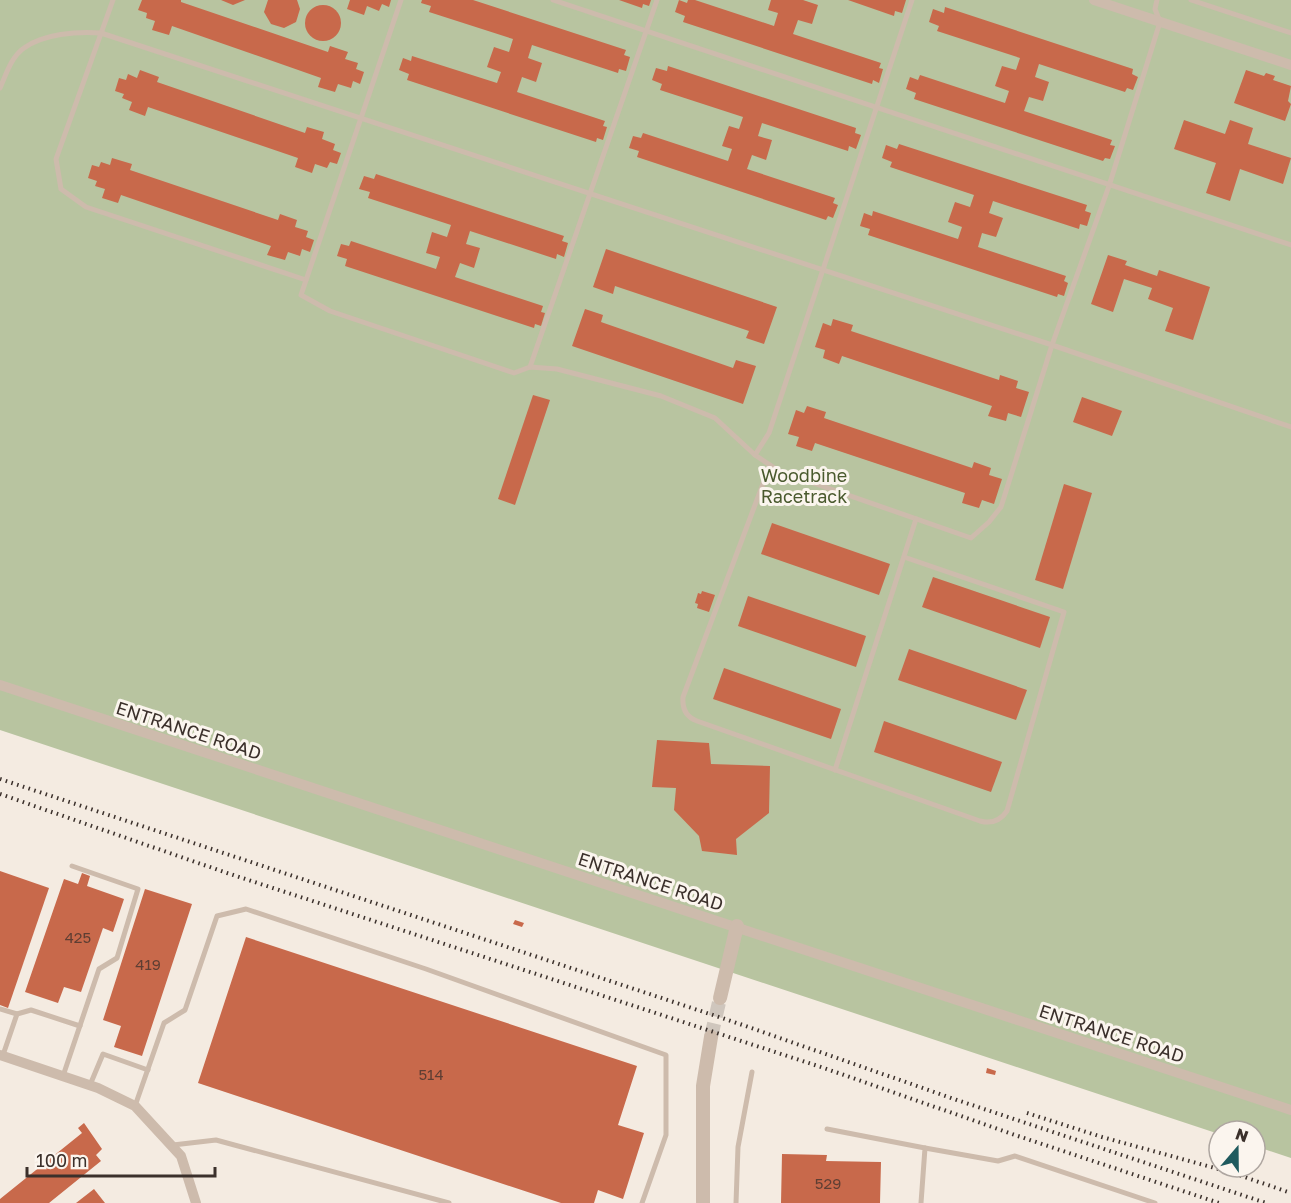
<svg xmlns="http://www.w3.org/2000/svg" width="1291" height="1203" font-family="'Golos Text',sans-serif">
  <rect width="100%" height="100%" fill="#f4ebe1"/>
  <polygon fill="#b8c4a0" points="0,0 1291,0 1291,1158 1255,1146 1255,1131 1219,1131 1219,1134 0,730"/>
  <g fill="#c8694b">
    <polygon points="142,0 181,0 181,2 328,52 330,46 348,52 345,59 358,63 356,69 364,72 360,84 353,81 351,88 338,84 335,92 318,87 321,78 172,26 169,35 152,30 155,21 146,18 147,13 138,10"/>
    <polygon points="221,0 245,0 233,5"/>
    <polygon points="268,0 297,0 300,9 296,22 284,28 271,24 264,12"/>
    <polygon points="350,0 391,0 389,7 382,4 379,11 367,6 364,15 347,9"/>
    <polygon points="422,0 473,0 626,50 624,55 630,57 626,71 619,69 618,73 532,45 528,58 542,63 536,82 522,77 517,92 605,121 603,126 607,127 603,140 597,138 596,142 407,80 409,74 399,70 403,58 411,61 412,56 497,83 501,72 487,67 494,47 509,52 513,39 429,12 431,6 421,3"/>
    <polygon points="619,0 651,0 649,6 643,4 642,8"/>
    <polygon points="679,0 687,3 688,0 695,0 774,26 778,13 768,10 771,0 803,0 818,5 812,24 798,20 793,34 881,63 879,68 883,69 879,83 873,80 872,84 683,22 685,16 675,12"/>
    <polygon points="848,0 906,0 902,13 895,11 894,16"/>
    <circle cx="323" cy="23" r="18"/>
    <polygon points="945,7 1133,69 1132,74 1138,77 1133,90 1127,88 1125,92 1039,64 1035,77 1049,82 1043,101 1029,97 1024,111 1112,140 1110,145 1115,146 1110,159 1105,158 1103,161 914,99 916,93 906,89 910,77 918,80 920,75 1005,103 1009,91 995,86 1002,66 1016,70 1020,58 937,31 939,26 929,22 933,9 944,13"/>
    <polygon points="668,66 856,128 855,133 861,135 856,149 849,146 848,151 762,123 758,136 772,140 766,160 752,155 747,169 835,198 833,203 838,205 833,218 828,216 826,220 637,157 639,151 629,148 633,136 641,138 643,133 728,161 732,149 722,146 729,126 739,129 743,117 660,90 662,84 652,80 656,68 667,71"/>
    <polygon points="140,70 159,77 157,82 305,133 307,127 324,132 322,139 335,144 333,150 341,153 337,164 330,162 327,168 315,164 312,173 295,167 298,158 148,107 145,116 129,110 132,102 122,98 124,94 115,91 119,78 126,80 128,74 137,78"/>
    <polygon points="1246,70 1264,76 1266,73 1275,76 1273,80 1291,86 1288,101 1291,104 1285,121 1234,103"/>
    <polygon points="1184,120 1225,134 1230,120 1253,128 1248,144 1291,158 1283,184 1240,169 1230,201 1206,193 1216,163 1174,149"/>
    <polygon points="899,144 1087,205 1085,211 1091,213 1087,226 1080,224 1079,229 993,201 989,213 1003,218 996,237 982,233 978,247 1066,276 1064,281 1068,283 1064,296 1058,294 1057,297 868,235 870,229 860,226 864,213 872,216 873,211 958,239 962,227 948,222 955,202 970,207 974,195 890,167 892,162 882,158 886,145 897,149"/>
    <polygon points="112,158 132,164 130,170 278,220 280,214 297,220 295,227 308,231 306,237 314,240 310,252 302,249 300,256 288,252 285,260 267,255 271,246 121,195 118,203 102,198 105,189 95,186 97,181 88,178 92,165 99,167 101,162 110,165"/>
    <polygon points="376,174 564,236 562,241 568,243 564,257 557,254 556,259 470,231 466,244 480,248 474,268 460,263 455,277 543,306 541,312 545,313 541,326 535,324 534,328 345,266 347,259 337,256 341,244 349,246 351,241 436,269 440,257 426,253 432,232 447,237 451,225 368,198 370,192 359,189 364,176 374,179"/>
    <polygon points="606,249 777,307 764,344 746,338 749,331 615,286 613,294 593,287"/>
    <polygon points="1108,255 1127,261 1125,265 1157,276 1159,270 1210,287 1193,340 1165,331 1173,308 1148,299 1152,288 1124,279 1113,312 1091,304"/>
    <polygon points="585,309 603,315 601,322 733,368 736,360 756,366 743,404 572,346"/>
    <polygon points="833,319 853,325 851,331 999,380 1000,375 1018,381 1016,388 1029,392 1021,417 1008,413 1006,421 988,416 992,406 842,356 839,364 823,358 825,350 815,347 823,323 831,326"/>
    <polygon points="533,395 550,400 515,505 498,499"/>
    <polygon points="1082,397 1122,411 1112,436 1073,422"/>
    <polygon points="807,406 826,412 824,418 972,468 974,462 991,468 989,475 1002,479 994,504 982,500 979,508 962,503 965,493 815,443 812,451 796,446 799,437 788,434 796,410 804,413"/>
    <polygon points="1064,484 1092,493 1063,589 1035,580"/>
    <polygon points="772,523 890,564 879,595 761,554"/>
    <polygon points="933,577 1050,617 1040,648 922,607"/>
    <polygon points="702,591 715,595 709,612 697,608 698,604 695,603 698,593 701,594"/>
    <polygon points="748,596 866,636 856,667 738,626"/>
    <polygon points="909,649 1027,690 1016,720 898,680"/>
    <polygon points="724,668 841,709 831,739 713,699"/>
    <polygon points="884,721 1002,762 991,792 874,752"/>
    <polygon points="657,740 709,743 711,764 770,766 769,813 736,839 737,855 702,851 699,836 674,810 676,788 652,787"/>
    <polygon points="0,871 49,888 8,1008 0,1005"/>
    <polygon points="82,873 90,876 87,886 124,899 113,932 103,928 81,992 64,987 58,1003 25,992 64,879 78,884"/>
    <polygon points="145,889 192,904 142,1056 114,1047 121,1026 103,1020"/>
    <polygon points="515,920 524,923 522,927 513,924"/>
    <polygon points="246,937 637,1066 618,1125 644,1133 623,1199 598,1190 594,1203 561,1203 198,1083"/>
    <polygon points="987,1068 996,1071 995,1075 986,1073"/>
    <polygon points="84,1123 102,1149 96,1155 101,1161 49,1203 0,1203 0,1199 82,1133 78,1128"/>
    <polygon points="782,1154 827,1155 826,1161 881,1162 880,1203 781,1203"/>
    <polygon points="94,1189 105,1203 76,1203"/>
  </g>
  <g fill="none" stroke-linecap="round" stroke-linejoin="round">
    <polyline stroke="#cfc6bd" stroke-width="14" stroke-dasharray="14 7" stroke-linecap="butt" points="711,1037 720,998"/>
    <g stroke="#cdbbac" stroke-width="5">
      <polyline points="113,0 56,159 61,189 86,207 306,280"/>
      <polyline points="401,0 301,295 330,311 514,373 530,367 557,369 661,396 715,418 755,455 779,471 971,538 989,522 1001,507 1052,345 1109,186 1160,22 1155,9 1157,0"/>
      <polyline points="553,0 1291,245"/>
      <polyline points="1191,0 1291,33"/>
      <path d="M 0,88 C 6,75 11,57 24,48 C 43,34 77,31 101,33 L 1052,345 L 1291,427"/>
      <polyline points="530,367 657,0"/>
      <polyline points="755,455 769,433 912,0"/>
      <path d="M 770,465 L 683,697 C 682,709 686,717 697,721 L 980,821 C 991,824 1000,821 1007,811 L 1064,612 L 904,557"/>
      <polyline points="835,770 916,519"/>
      <polyline points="0,1009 17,1014 31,1010 80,1026"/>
      <polyline points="3,1055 17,1014"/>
      <polyline points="63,1076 99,969 117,958 138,889 72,866"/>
      <polyline points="90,1085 103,1054 148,1070"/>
      <polyline points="135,1106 164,1023 185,1010 217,916 246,909 426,969 666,1055 666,1135 642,1203"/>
      <polyline points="827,1129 925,1148 921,1203"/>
      <polyline points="173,1145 216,1140 449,1203"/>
      <polyline points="925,1148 998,1161 1015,1156 1155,1203"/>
      <polyline points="736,1203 738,1147 752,1072"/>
    </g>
    <g stroke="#cdbbac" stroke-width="10">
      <polyline points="1094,0 1291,65"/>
      <polyline points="0,685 1291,1110"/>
      <polyline points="0,1055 98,1088 135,1106 181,1156 196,1203"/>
    </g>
    <g stroke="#cdbbac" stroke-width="14">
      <polyline points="720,998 737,926"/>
      <polyline points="703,1203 703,1086 711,1037"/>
    </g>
    <g stroke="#3b302b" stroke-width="4" stroke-dasharray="1.5 4.5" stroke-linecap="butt">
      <polyline points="0,779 734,1022 957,1100 1266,1203"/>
      <polyline points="0,794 227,873 824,1068 1015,1135 1219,1203"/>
      <polyline points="1027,1113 1102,1137 1233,1173 1291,1193"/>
    </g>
  </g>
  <g text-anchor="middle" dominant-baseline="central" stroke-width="6" stroke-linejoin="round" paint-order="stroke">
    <g font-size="15" fill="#5e3e33">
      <text x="78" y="937">425</text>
      <text x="148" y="964">419</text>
      <text x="431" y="1074">514</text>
      <text x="828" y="1183">529</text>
    </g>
    <g font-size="18" fill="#4a5a2e" stroke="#fbf5ee">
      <text x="804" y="475">Woodbine<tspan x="804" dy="21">Racetrack</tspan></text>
    </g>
    <g font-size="18" fill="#3b302b" stroke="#fbf5ee">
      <text transform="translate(189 730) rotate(18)">ENTRANCE ROAD</text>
      <text transform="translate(651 881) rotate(18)">ENTRANCE ROAD</text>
      <text transform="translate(1112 1033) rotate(18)">ENTRANCE ROAD</text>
    </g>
  </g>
  <g transform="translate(1237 1149) rotate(20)"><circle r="28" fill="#fbf5ee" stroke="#aea6a0" stroke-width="1.5"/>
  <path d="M0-4.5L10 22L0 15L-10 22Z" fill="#1f5a5e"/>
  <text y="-9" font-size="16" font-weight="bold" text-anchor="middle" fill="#3b302b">N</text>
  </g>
  <path d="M27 1167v9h188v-9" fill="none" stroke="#3b302b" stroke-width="3"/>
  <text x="36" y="1167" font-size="18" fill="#3b302b" stroke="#fbf5ee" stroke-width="4.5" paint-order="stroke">100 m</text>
</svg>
